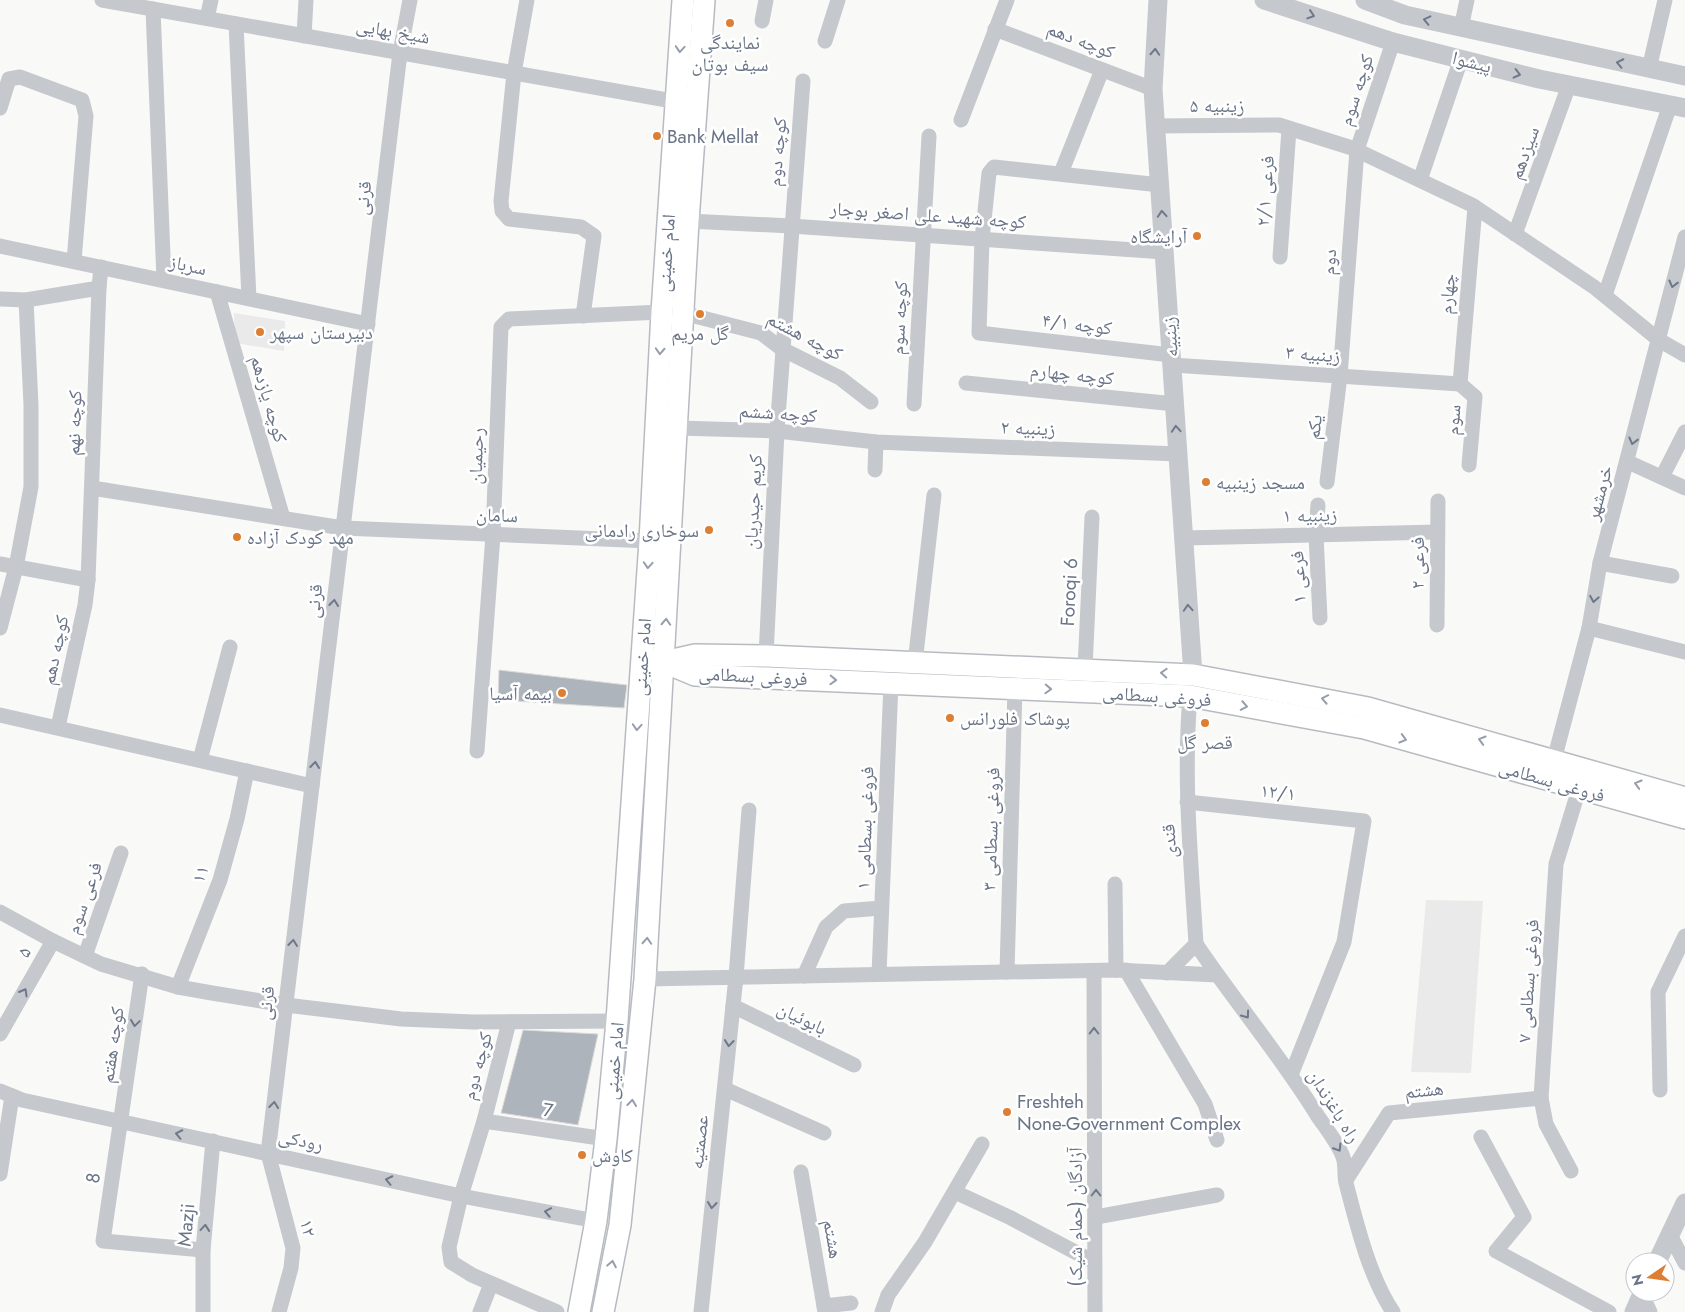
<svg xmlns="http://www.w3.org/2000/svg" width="1685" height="1312" font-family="Jost,'Noto Naskh Arabic',sans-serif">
  <rect width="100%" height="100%" fill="#f9f9f7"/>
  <g fill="#eaeaea">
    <polygon points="234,313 285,321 284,351 235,343"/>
    <polygon points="1426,900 1483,901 1471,1073 1411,1072"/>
  </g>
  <g fill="#aeb4bb" stroke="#dbdbd9">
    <polygon points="499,670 627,685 624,708 498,700"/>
    <polygon points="523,1030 598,1034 578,1125 501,1113"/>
  </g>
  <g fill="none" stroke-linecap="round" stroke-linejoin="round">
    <defs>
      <g id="secondary">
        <polyline points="651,661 664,662 695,675 1190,696 1364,728 1685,818"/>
        <polyline points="664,662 695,655 766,656 1193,675 1368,708 1685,798"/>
        <polyline points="579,1312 596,1221 606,1139 617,1021 650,541 662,312 683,0"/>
        <polyline points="603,1312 620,1225 645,979 688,221 704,0"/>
      </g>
    </defs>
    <use href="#secondary" stroke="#b7bbc1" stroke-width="24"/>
    <g stroke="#c5c8cc" stroke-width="15">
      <polyline points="102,0 684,103"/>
      <polyline points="527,0 514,73 501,201 502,211 509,219 581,227 594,236 583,316"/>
      <polyline points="153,9 164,280"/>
      <polyline points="207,18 211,0"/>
      <polyline points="762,21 766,0"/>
      <polyline points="236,24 249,298"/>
      <polyline points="1461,28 1467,0"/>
      <polyline points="995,29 1153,89"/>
      <polyline points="304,36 306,0"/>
      <polyline points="825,41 838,0"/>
      <polyline points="1649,69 1665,0"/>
      <polyline points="0,108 9,79 20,77 82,100 86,116 74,261"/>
      <polyline points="961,120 1007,0"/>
      <polyline points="1156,126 1279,125 1352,148 1472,205 1594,287 1659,340 1685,355"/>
      <polyline points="1061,173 1102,70"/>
      <polyline points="1420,180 1461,59"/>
      <polyline points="1160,185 994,167 989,173 982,239 979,333 1171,355"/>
      <polyline points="688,221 791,226 1164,252"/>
      <polyline points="1515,234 1569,85"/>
      <polyline points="0,246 368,324"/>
      <polyline points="1280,257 1289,129"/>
      <polyline points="217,292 283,518"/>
      <polyline points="1605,295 1670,105"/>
      <polyline points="0,299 26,300 99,288"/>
      <polyline points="683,313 761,333 782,349 840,378 871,402"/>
      <polyline points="1172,365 1460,384"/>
      <polyline points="966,383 1175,404"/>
      <polyline points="1460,384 1475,207"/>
      <polyline points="1460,384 1475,397 1469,465"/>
      <polyline points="914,404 929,136"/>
      <polyline points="677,428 777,431 876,442 1178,454"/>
      <polyline points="1628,462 1685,488"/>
      <polyline points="875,470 876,442"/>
      <polyline points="1662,477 1685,432"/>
      <polyline points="1327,482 1340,376 1357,150 1393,42"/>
      <polyline points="92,488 343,528 650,541"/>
      <polyline points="1318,505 1316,535 1320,618"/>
      <polyline points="1184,538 1437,532"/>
      <polyline points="1600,563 1672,576"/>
      <polyline points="0,564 88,580"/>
      <polyline points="1437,625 1438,501"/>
      <polyline points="0,628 16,567 31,487 31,405 26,300"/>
      <polyline points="1589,628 1685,652"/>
      <polyline points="766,656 777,431 803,81"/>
      <polyline points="915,663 934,495"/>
      <polyline points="1085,669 1092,517"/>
      <polyline points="0,715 312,786"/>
      <polyline points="58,727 85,605 88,580 99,288 101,267"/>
      <polyline points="477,751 493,535 501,327 509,319 662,312"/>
      <polyline points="200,760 230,647"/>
      <polyline points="1554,760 1589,628 1600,563 1685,237"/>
      <polyline points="1187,802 1364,821 1344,942 1291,1075"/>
      <polyline points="1115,884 1116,970"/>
      <polyline points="0,912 53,941 101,964 178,987 212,993 286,1005 401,1019 473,1022 617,1021"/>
      <path d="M 1196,944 C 1235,1002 1280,1055 1317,1115 C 1325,1127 1338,1143 1343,1157 C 1346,1165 1344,1175 1346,1183 C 1357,1225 1369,1276 1393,1312"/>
      <polyline points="85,956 121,853"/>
      <polyline points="1126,970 1205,1104 1217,1140"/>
      <polyline points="1094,971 1095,1312"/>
      <polyline points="1007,972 1015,688"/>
      <path d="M 1167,973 L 1196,944 C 1191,861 1183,779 1190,696"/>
      <polyline points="142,974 103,1241 203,1250"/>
      <polyline points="879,974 891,683"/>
      <polyline points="804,976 826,927 844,911 881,908"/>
      <polyline points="645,979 1116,970 1217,975"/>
      <polyline points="178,987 220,880 237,819 247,771"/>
      <polyline points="733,1006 854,1065"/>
      <polyline points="509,1022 484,1121 461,1196 449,1247 451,1262 472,1275 557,1312"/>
      <polyline points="0,1034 53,941"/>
      <polyline points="725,1089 824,1133"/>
      <polyline points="1660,1090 1658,992 1685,936"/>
      <polyline points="0,1091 22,1100 461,1196 596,1221"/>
      <polyline points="484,1121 606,1139"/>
      <polyline points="1481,1137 1524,1217 1496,1251 1609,1312"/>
      <polyline points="1571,1171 1546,1124 1541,1098 1556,864 1579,789"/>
      <polyline points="801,1172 825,1312"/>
      <polyline points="0,1174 12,1096"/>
      <polyline points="1346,1180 1389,1113 1541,1098"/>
      <polyline points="955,1192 1011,1218 1094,1262"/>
      <polyline points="1096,1217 1217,1195"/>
      <polyline points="1670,1235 1685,1263"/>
      <polyline points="1642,1295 1650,1312"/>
      <polyline points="824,1306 851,1303"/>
      <polyline points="203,1312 203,1250 213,1141"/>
      <polyline points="279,1312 291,1268 293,1248 268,1153 400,53 410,0"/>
      <polyline points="480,1312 491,1284"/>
      <polyline points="701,1312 736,977 749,810"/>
      <polyline points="882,1312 888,1295 925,1242 982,1144"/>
    </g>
    <g stroke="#c5c8cc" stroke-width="19">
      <polyline points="1158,0 1153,89 1193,675"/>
      <polyline points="1264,0 1393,42 1539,79 1685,108"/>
      <polyline points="1365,0 1405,15 1685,76"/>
      <polyline points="1657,1262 1685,1203"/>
      <polyline points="1634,1312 1643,1292"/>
    </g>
    <use href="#secondary" stroke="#fff" stroke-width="21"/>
  </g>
  <defs><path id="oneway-chevron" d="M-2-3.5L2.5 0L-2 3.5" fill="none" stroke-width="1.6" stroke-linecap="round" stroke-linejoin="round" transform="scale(1.25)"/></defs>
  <g stroke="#6e788a">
    <use href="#oneway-chevron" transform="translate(1311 15) rotate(18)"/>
    <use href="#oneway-chevron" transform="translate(1427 20) rotate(-167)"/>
    <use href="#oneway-chevron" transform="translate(1155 52) rotate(-87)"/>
    <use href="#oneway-chevron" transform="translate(1620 63) rotate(-168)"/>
    <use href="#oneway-chevron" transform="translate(1517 74) rotate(14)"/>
    <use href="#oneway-chevron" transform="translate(1162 214) rotate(-94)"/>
    <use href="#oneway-chevron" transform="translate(1673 284) rotate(104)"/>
    <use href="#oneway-chevron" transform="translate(1176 429) rotate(-94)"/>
    <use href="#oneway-chevron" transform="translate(1633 441) rotate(104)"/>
    <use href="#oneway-chevron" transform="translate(1594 599) rotate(100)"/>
    <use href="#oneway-chevron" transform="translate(334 603) rotate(-83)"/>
    <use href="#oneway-chevron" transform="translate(1188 608) rotate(-94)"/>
    <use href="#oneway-chevron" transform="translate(315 765) rotate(-83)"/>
    <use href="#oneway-chevron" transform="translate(293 943) rotate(-83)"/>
    <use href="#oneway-chevron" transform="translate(24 992) rotate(-60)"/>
    <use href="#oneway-chevron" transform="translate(1246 1015) rotate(54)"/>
    <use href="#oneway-chevron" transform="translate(135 1023) rotate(98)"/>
    <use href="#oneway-chevron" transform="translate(1094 1031) rotate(-90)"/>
    <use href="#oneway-chevron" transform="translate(729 1043) rotate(96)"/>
    <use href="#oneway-chevron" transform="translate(274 1105) rotate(-83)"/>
    <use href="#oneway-chevron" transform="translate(179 1134) rotate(-168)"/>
    <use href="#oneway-chevron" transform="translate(1338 1148) rotate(58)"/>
    <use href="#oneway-chevron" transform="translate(389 1180) rotate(-168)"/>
    <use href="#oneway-chevron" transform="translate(1096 1193) rotate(-90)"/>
    <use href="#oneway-chevron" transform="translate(712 1205) rotate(96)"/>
    <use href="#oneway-chevron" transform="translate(548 1212) rotate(-169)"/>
    <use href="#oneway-chevron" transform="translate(205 1228) rotate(-85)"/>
  </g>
  <g stroke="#969eab">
    <use href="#oneway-chevron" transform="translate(680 49) rotate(94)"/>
    <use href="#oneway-chevron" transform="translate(660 351) rotate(93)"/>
    <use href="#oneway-chevron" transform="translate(648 565) rotate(94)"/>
    <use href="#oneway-chevron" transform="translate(666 622) rotate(-87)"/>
    <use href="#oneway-chevron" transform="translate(1164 673) rotate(-177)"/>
    <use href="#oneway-chevron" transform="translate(833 680) rotate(2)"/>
    <use href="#oneway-chevron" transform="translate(1048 689) rotate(2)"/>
    <use href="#oneway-chevron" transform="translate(1325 699) rotate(-169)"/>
    <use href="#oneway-chevron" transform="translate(1244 706) rotate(11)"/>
    <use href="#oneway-chevron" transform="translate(637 727) rotate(94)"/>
    <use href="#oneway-chevron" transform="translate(1403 739) rotate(16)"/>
    <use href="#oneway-chevron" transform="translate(1482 740) rotate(-164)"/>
    <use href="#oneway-chevron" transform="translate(1638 784) rotate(-164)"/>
    <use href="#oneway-chevron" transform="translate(647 941) rotate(-87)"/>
    <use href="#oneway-chevron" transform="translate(632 1103) rotate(-84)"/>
    <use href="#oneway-chevron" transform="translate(612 1264) rotate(-79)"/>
  </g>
  <g fill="#de7e32" stroke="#fff" stroke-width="2">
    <circle cx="730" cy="23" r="5"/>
    <circle cx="657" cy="136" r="5"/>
    <circle cx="1197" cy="236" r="5"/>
    <circle cx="700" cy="314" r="5"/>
    <circle cx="260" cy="332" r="5"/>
    <circle cx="1206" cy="482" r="5"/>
    <circle cx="709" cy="530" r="5"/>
    <circle cx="237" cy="537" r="5"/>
    <circle cx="562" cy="693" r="5"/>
    <circle cx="950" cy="718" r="5"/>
    <circle cx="1205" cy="723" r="5"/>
    <circle cx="1007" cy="1112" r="5"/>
    <circle cx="582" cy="1155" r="5"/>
  </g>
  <g text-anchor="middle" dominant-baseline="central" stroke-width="5" stroke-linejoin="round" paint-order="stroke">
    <g font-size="19" fill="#697487" stroke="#fff">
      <text transform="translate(393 31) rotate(10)">شیخ بهایی</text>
      <text transform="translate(1081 40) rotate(21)">کوچه دهم</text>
      <text transform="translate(1472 62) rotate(14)">پیشوا</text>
      <text transform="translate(1356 90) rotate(-72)">کوچه سوم</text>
      <text x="1217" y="105">زینبیه ۵</text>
      <text transform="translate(777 152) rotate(-85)">کوچه دوم</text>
      <text transform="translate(1524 153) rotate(-70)">سیزدهم</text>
      <text transform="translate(1265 191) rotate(-86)">فرعی ۲/۱</text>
      <text transform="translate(363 198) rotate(-83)">قرنی</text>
      <text transform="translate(928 215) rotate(4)">کوچه شهید علی اصغر بوجار</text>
      <text transform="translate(666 253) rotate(-86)">امام خمینی</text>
      <text transform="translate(1329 262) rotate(-86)">دوم</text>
      <text transform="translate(188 265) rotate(12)">سرباز</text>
      <text transform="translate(1447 294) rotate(-85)">چهارم</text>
      <text transform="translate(899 318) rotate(-87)">کوچه سوم</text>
      <text transform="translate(1077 324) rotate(7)">کوچه ۴/۱</text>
      <text transform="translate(805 336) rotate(28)">کوچه هشتم</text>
      <text transform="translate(1170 337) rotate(-94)">زینبیه</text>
      <text transform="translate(1313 354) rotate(4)">زینبیه ۳</text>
      <text transform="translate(1072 374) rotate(6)">کوچه چهارم</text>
      <text transform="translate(269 399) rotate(74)">کوچه یازدهم</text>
      <text transform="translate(778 413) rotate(4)">کوچه ششم</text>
      <text transform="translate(1453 420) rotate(-86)">سوم</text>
      <text transform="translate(74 423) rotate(-88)">کوچه نهم</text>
      <text transform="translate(1314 427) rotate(-83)">یکم</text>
      <text transform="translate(1028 428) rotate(2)">زینبیه ۲</text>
      <text transform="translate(476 456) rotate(-88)">رحیمیان</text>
      <text transform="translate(1599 493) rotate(-75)">خرمشهر</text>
      <text transform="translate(753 502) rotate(-87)">کریم حیدریان</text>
      <text transform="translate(497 515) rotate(2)">سامان</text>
      <text transform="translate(1310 515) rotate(-1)">زینبیه ۱</text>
      <text transform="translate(1417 563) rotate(-90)">فرعی ۲</text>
      <text transform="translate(1298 577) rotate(-93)">فرعی ۱</text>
      <text transform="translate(1069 592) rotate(-87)">Foroqi 6</text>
      <text transform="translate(314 601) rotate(-83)">قرنی</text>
      <text transform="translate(55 650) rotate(-78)">کوچه دهم</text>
      <text transform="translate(642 657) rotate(-86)">امام خمینی</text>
      <text transform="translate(753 676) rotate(3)">فروغی بسطامی</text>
      <text transform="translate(1157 696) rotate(4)">فروغی بسطامی</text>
      <text transform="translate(1552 781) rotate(16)">فروغی بسطامی</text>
      <text transform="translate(1278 792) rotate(6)">۱۲/۱</text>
      <text transform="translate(865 828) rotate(-88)">فروغی بسطامی ۱</text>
      <text transform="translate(991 829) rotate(-88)">فروغی بسطامی ۳</text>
      <text transform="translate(1169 841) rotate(-94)">قندی</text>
      <text transform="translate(200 874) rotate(-71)">۱۱</text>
      <text transform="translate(84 898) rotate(-71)">فرعی سوم</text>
      <text transform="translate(24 952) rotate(-60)">۵</text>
      <text transform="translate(1528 981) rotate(-86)">فروغی بسطامی ۷</text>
      <text transform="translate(266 1003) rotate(-83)">قرنی</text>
      <text transform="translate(802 1018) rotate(26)">بابوئیان</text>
      <text transform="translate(112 1045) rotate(-82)">کوچه هفتم</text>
      <text transform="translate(614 1061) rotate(-85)">امام خمینی</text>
      <text transform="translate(477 1066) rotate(-75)">کوچه دوم</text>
      <text transform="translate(1424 1090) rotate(-6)">هشتم</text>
      <text transform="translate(1334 1106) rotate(58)">راه باغزندان</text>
      <text transform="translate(548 1110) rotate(9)">7</text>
      <text transform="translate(301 1140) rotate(12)">رودکی</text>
      <text transform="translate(699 1142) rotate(-84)">عصمتیه</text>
      <text transform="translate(93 1178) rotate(-82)">8</text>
      <text transform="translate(1075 1217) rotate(-90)">آزادگان (حمام شیک)</text>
      <text transform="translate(186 1225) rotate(-85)">Mazji</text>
      <text transform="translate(308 1228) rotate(76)">۱۲</text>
      <text transform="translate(833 1239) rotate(80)">هشتم</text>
    </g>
    <g font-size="19" fill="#697487" stroke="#fff" text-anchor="start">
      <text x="730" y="42" text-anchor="middle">نمایندگی<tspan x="730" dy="22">سیف بوتان</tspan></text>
      <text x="667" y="136">Bank Mellat</text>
      <text x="1187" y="236" text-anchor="end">آرایشگاه</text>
      <text x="270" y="332">دبیرستان سپهر</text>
      <text x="700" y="333" text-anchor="middle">گل مریم</text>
      <text x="1216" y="482">مسجد زینبیه</text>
      <text x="699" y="530" text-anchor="end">سوخاری رادمانی</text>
      <text x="247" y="537">مهد کودک آزاده</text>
      <text x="552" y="693" text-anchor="end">بیمه آسیا</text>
      <text x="960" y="718">پوشاک فلورانس</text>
      <text x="1205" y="742" text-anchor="middle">قصر گل</text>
      <text x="1017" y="1101">Freshteh<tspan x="1017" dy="22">None-Government Complex</tspan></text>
      <text x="592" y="1155">کاوش</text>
    </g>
  </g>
  <g transform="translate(1650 1277) rotate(257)"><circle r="24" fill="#ffffff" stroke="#c3c7cf"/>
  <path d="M0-4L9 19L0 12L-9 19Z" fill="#de7e32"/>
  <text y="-8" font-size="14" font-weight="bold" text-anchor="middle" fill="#697487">N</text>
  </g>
</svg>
